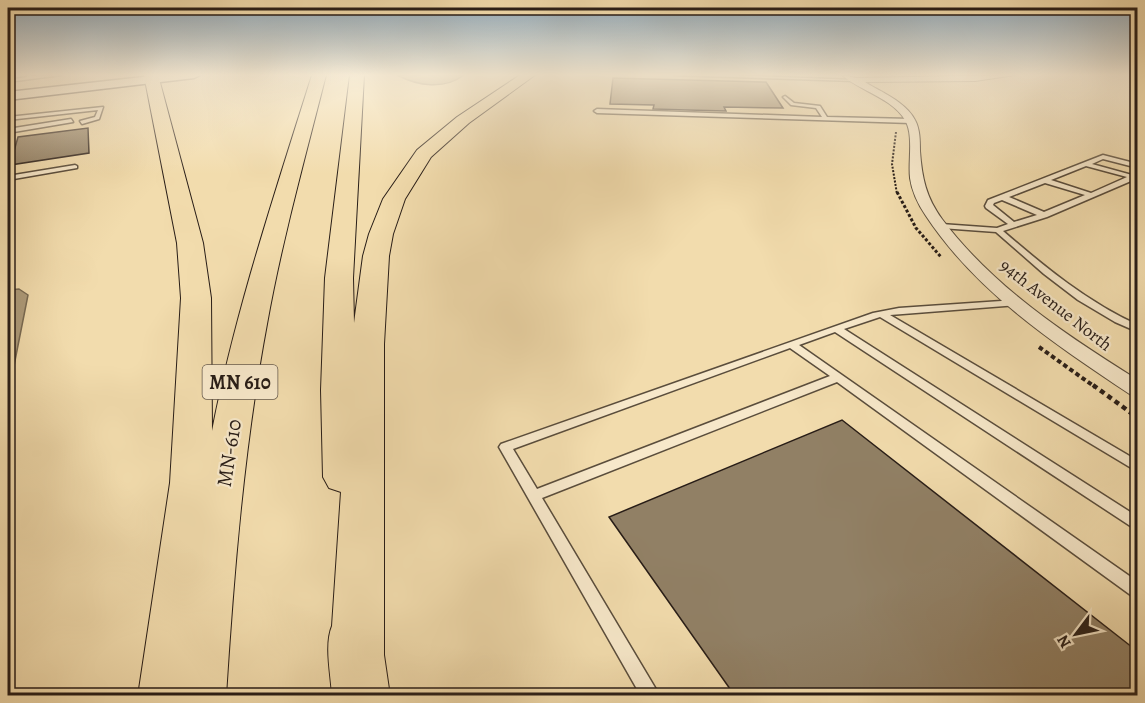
<svg xmlns="http://www.w3.org/2000/svg" width="1145" height="703" font-family="Alegreya,serif">
  <rect width="100%" height="100%" fill="#f2dcad"/>
  <filter id="stains"><feTurbulence type="fractalNoise" baseFrequency=".00333" numOctaves="4"/><feColorMatrix values="0 0 0 0 .2 0 0 0 0 .09 0 0 0 0 .02 0 0 0 .5 -.17"/></filter>
  <radialGradient id="worn" r=".72"><stop offset=".6" stop-color="#630" stop-opacity="0"/><stop offset="1" stop-color="#630" stop-opacity=".3"/></radialGradient>
  <g fill="#ad9b7a" stroke="#786952" stroke-width="1.5">
    <path d="M 397,75 L 464,75 C 444,90 418,86 397,75 Z"/>
    <polygon points="19,289 28,295 8,396 8,290"/>
  </g>
  <g fill="#918065" stroke="#281d17" stroke-width="1.5">
    <polygon points="613,78 766,82 783,108 724,107 726,111 687,110 653,109 654,105 610,104"/>
    <polygon points="88,128 89,153 10,165 18,137"/>
    <polygon points="842,420 1137,651 1137,696 735,696 609,517"/>
  </g>
  <g fill="none" stroke-linecap="round" stroke-linejoin="round">
    <defs>
      <g id="service">
        <polygon points="28,75 32,75 31,76 61,75 8,82 8,80 27,77"/>
        <polygon points="674,75 729,75 857,80 855,81"/>
        <polygon points="785,96 794,103 820,106 827,117 911,119 914,121 911,123 597,113 594,111 597,109 822,117 816,108 791,105 783,97"/>
        <polygon points="103,107 99,119 82,124 80,121 95,117 98,110 8,120 8,117"/>
        <polygon points="71,119 73,122 8,133 8,129"/>
        <path d="M 1103,155 L 1138,164 L 1138,168 L 1103,159 L 1092,164 L 1132,175 L 1138,173 L 1138,178 L 1047,217 L 1003,231 C 1045,267 1087,302 1138,325 L 1138,332 L 1115,322 L 1078,300 L 1044,274 L 996,232 L 941,228 L 937,226 L 941,224 L 997,228 L 1008,224 L 986,208 L 985,206 L 988,200 ZM 1086,166 L 1127,177 L 1091,193 L 1051,180 ZM 1045,183 L 1085,195 L 1044,212 L 1009,197 ZM 1002,200 L 1037,215 L 1014,222 L 993,205 L 994,203 Z"/>
        <polygon points="75,165 77,166 77,168 8,180 8,176"/>
        <path d="M 1016,300 L 1019,301 L 1021,303 L 1019,305 L 890,315 L 1138,461 L 1138,472 L 880,317 L 844,329 L 1138,517 L 1138,531 L 835,332 L 799,345 L 1138,582 L 1138,598 L 1132,596 L 837,382 L 542,498 L 660,696 L 641,696 L 499,447 L 501,444 L 873,313 L 899,308 ZM 790,348 L 830,376 L 537,489 L 513,449 Z"/>
      </g>
      <path id="minor" d="M 842,75 L 856,78 L 1015,75 L 975,81 L 865,82 C 881,92 906,102 915,120 C 920,129 920,141 920,151 C 922,178 926,197 942,219 C 993,287 1066,335 1138,380 L 1138,397 L 1131,395 C 1055,344 977,293 926,216 C 918,204 912,192 910,178 C 908,161 914,135 905,120 C 892,98 860,91 842,75 Z"/>
      <polygon id="secondary" points="161,75 200,75 194,78 8,100 8,92"/>
      <g id="motorway">
        <path d="M 144,75 L 158,75 L 203,243 L 211,298 L 212,431 C 236,309 275,193 312,75 L 326,75 C 305,158 282,240 267,324 C 244,447 234,571 226,696 L 138,696 L 170,483 L 181,298 L 177,243 Z"/>
        <path d="M 350,75 L 364,75 L 353,278 L 354,323 L 363,256 L 369,234 L 383,199 L 417,150 L 457,117 L 520,75 L 535,75 L 469,123 L 431,157 L 405,199 L 393,234 L 389,256 L 384,344 L 384,655 L 390,696 L 332,696 C 331,675 324,645 332,626 L 341,492 L 329,488 L 323,477 L 321,390 L 325,278 Z"/>
      </g>
    </defs>
    <use href="#service" stroke="#5a4d3c" stroke-width="3"/>
    <use href="#minor" stroke="#5a4d3c" stroke-width="2"/>
    <use href="#secondary" stroke="#281d17" stroke-width="3"/>
    <use href="#motorway" stroke="#281d17" stroke-width="2"/>
    <polyline stroke="#281d17" stroke-width="2" stroke-dasharray="2 1.5" stroke-linecap="butt" points="896,132 892,164 897,194"/>
    <polyline stroke="#281d17" stroke-width="3" stroke-dasharray="3 2" stroke-linecap="butt" points="897,192 916,228 941,257"/>
    <polyline stroke="#281d17" stroke-width="4" stroke-dasharray="4.5 3" stroke-linecap="butt" points="1039,347 1095,387"/>
    <polyline stroke="#281d17" stroke-width="4.5" stroke-dasharray="5 4" stroke-linecap="butt" points="1093,385 1138,418"/>
    <use href="#service" fill="#f7e8ca" fill-rule="evenodd"/>
    <use href="#minor" fill="#f7e8ca" fill-rule="evenodd"/>
    <use href="#secondary" fill="#f7e8ca" fill-rule="evenodd"/>
    <use href="#motorway" fill="#f2dcad" fill-rule="evenodd"/>
  </g>
  <linearGradient id="sky" x2="0" y2="1"><stop stop-color="#90aabc"/><stop offset="0.43" stop-color="#f9efda"/><stop offset="1" stop-color="#f9efda" stop-opacity="0"/></linearGradient>
  <rect width="1145" height="174" fill="url(#sky)"/>
  <g text-anchor="middle" dominant-baseline="central" stroke-width="4.5" stroke-linejoin="round" paint-order="stroke">
    <g font-size="18" fill="#281d17" stroke="#f7e8ca">
      <text transform="translate(1056 305) rotate(38)">94th Avenue North</text>
    </g>
    <rect fill="#f7e8ca" stroke="#665a4d" stroke-width="1.5" x="202.5" y="365" width="75" height="34" rx="4.5"/>
    <g font-size="20" font-weight="bold" fill="#281d17">
      <text x="240" y="382">MN 610</text>
    </g>
    <g font-size="21" fill="#281d17" stroke="#f7e8ca">
      <text transform="translate(229 453) rotate(-81)">MN-610</text>
    </g>
  </g>
  <rect width="1145" height="703" fill="none" stroke="#f2dcad" stroke-width="30"/>
  <rect x="9" y="9" width="1127" height="685" fill="none" stroke="#281d17" stroke-width="3"/>
  <rect x="15" y="15" width="1115" height="673" fill="none" stroke="#281d17" stroke-width="1.5"/>
  <g transform="translate(1076 634) rotate(238)" stroke="#f7e8ca" stroke-width="4.5" paint-order="stroke">
  <path d="M0-4.5L10 22L0 15L-10 22Z" fill="#281d17"/>
  <text y="-9" font-size="16" font-weight="bold" text-anchor="middle" fill="#281d17">N</text>
  </g>
  <rect width="100%" height="100%" filter="url(#stains)"/>
  <rect width="100%" height="100%" fill="url(#worn)"/>
</svg>
